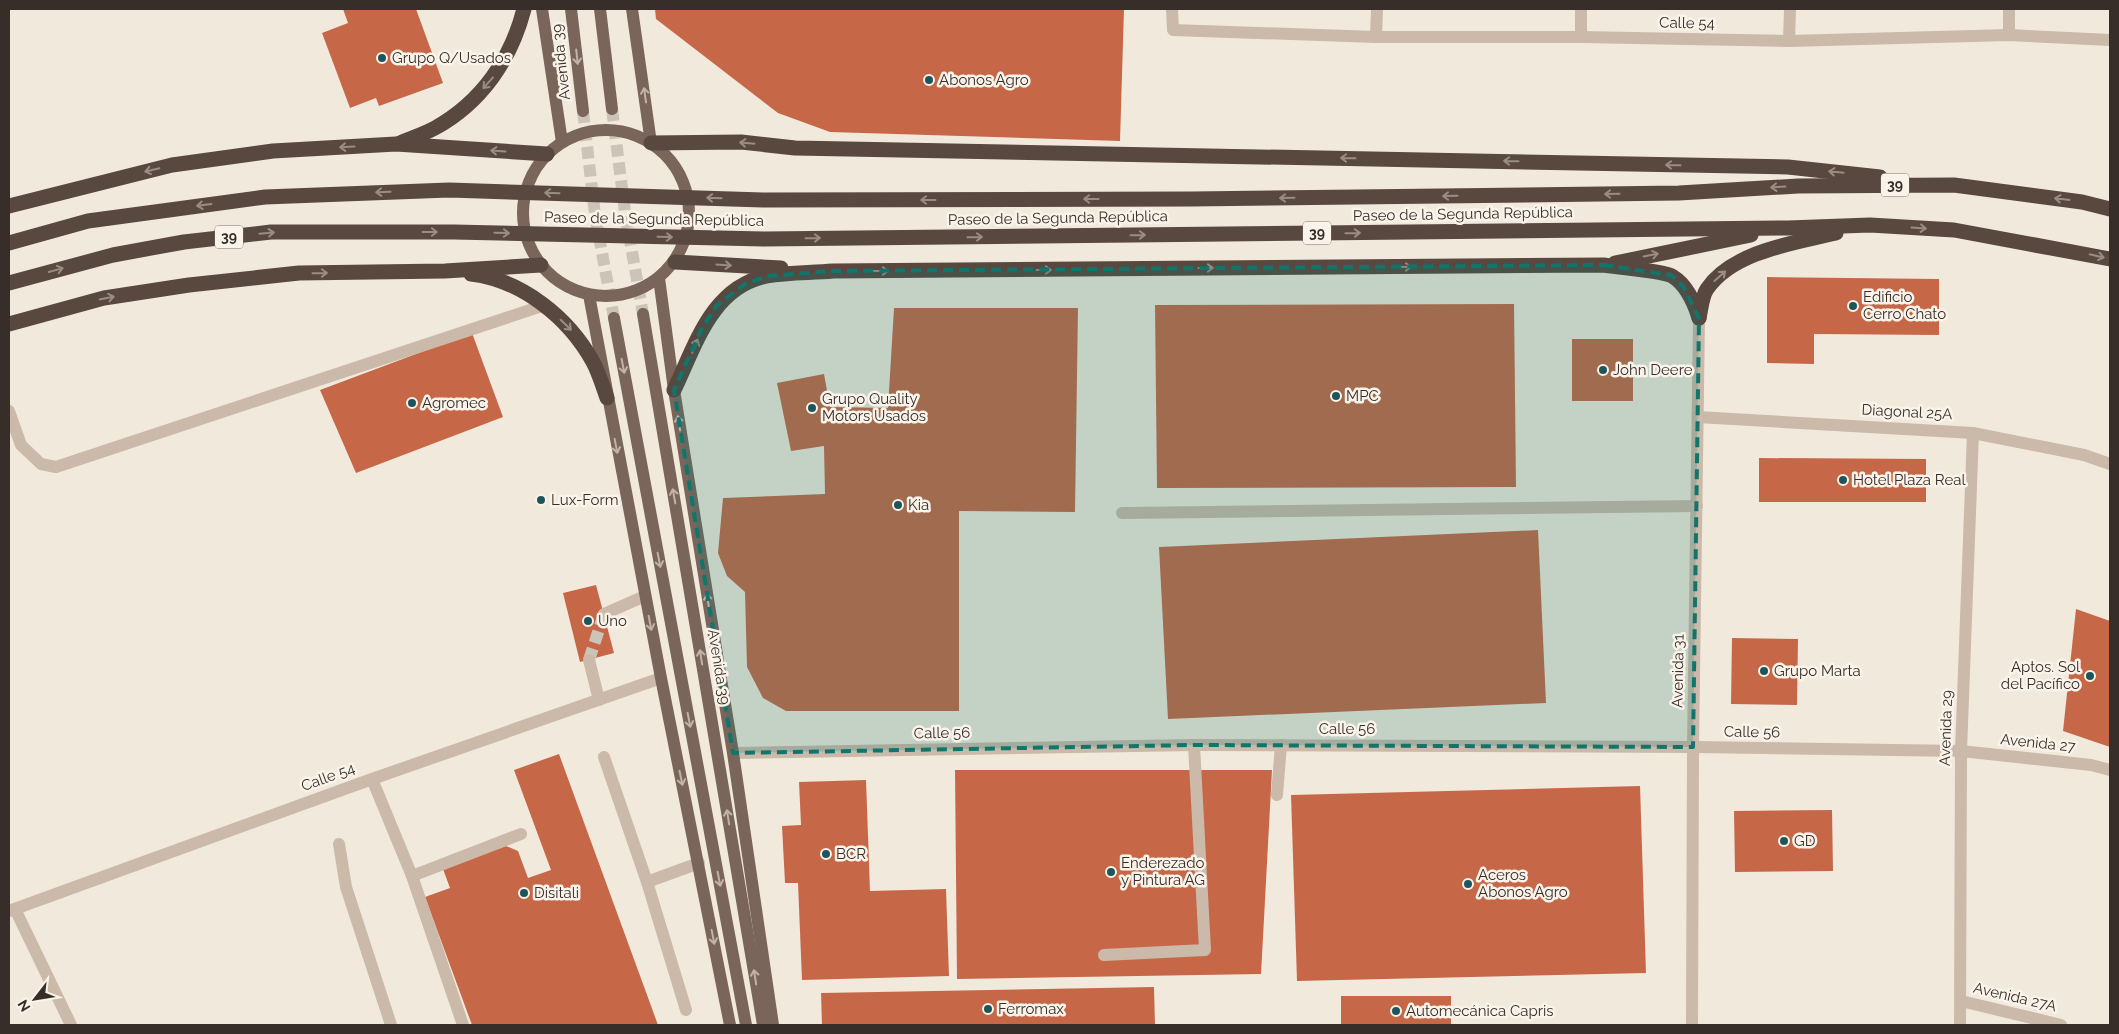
<svg xmlns="http://www.w3.org/2000/svg" width="2119" height="1034" font-family="Raleway,sans-serif">
  <rect width="100%" height="100%" fill="#f2e9dd"/>
  <g fill="#c66848">
    <polygon points="343,9 416,9 443,83 379,106 376,98 350,108 322,33 348,23"/>
    <polygon points="655,9 1124,9 1120,141 830,132 778,113 656,19"/>
    <polygon points="1767,277 1939,279 1939,335 1814,334 1814,364 1767,363"/>
    <polygon points="1514,304 1516,487 1157,488 1155,305"/>
    <polygon points="894,308 1078,308 1075,512 959,511 959,711 786,711 763,698 747,667 745,592 727,576 718,553 723,498 825,494 824,446 791,451 777,383 824,374 830,407 888,408"/>
    <polygon points="472,333 503,417 356,473 320,390"/>
    <rect x="1572" y="339" width="61" height="62"/>
    <polygon points="1759,458 1926,459 1926,502 1759,502"/>
    <polygon points="1538,530 1546,703 1168,719 1159,547"/>
    <polygon points="596,585 614,653 580,662 563,593"/>
    <polygon points="2076,609 2110,621 2110,747 2063,731"/>
    <polygon points="1732,638 1798,639 1797,705 1731,704"/>
    <polygon points="559,754 658,1025 472,1025 425,897 450,888 443,869 506,846 518,851 528,878 551,870 514,770"/>
    <polygon points="955,770 1272,770 1261,974 957,979"/>
    <polygon points="866,780 870,891 946,889 949,976 802,980 798,883 785,883 782,826 801,825 799,782"/>
    <polygon points="1640,786 1646,973 1297,981 1291,795"/>
    <polygon points="1832,810 1833,871 1735,872 1734,811"/>
    <polygon points="1154,987 1155,1025 822,1025 821,993"/>
    <rect x="1341" y="996" width="110" height="29"/>
  </g>
  <g fill="none" stroke-linecap="round" stroke-linejoin="round">
    <polyline stroke="#cdc4b9" stroke-width="12" stroke-dasharray="12 6" stroke-linecap="butt" points="589,660 604,614"/>
    <g stroke="#cdc4b9" stroke-width="12" stroke-dasharray="12 6" stroke-linecap="butt">
      <polyline points="612,109 625,212 643,314"/>
      <polyline points="583,111 595,215 614,318"/>
    </g>
    <g stroke="#cbb9a9" stroke-width="12">
      <polyline points="1172,9 1173,30 1376,37 1581,37 1789,41 2009,35 2110,40"/>
      <polyline points="2009,9 2009,35"/>
      <polyline points="1376,37 1377,9"/>
      <polyline points="1581,37 1581,9"/>
      <polyline points="1789,41 1790,9"/>
      <polyline points="9,411 21,445 41,464 56,467 545,305"/>
      <polyline points="1698,417 1973,433 2084,455 2110,464"/>
      <polyline points="1122,513 1697,506"/>
      <polyline points="604,614 645,596"/>
      <polyline points="589,660 599,700"/>
      <polyline points="733,753 1194,745 1693,747 1961,751 2091,765 2110,770"/>
      <polyline points="604,757 647,882 686,1010"/>
      <polyline points="372,779 412,876 463,1025"/>
      <polyline points="1277,795 1281,745"/>
      <polyline points="339,844 346,887 391,1025"/>
      <polyline points="412,876 521,834"/>
      <polyline points="647,882 699,863"/>
      <polyline points="15,909 71,1025"/>
      <polyline points="9,911 372,779 661,678"/>
      <polyline points="1104,955 1205,950 1194,745"/>
      <polyline points="1961,1001 2061,1025"/>
      <polyline points="1692,1025 1693,747 1699,318"/>
      <polyline points="1960,1025 1961,751 1973,433"/>
    </g>
    <g stroke="#7a655a" stroke-width="12">
      <polyline points="542,9 562,142"/>
      <polyline points="571,9 583,111"/>
      <polyline points="600,9 612,109"/>
      <polyline points="632,9 651,143"/>
      <circle cx="606" cy="213" r="83"/>
      <polyline points="659,278 674,390 733,753 773,1025"/>
      <polyline points="589,295 661,678 730,1025"/>
      <polyline points="643,314 763,1025"/>
      <polyline points="614,318 746,1025"/>
    </g>
    <g stroke="#594840" stroke-width="15">
      <path d="M 400,143 C 411,138 424,134 435,128 C 482,102 511,59 524,9"/>
      <polyline points="651,143 741,142 795,148 1788,167 1880,177"/>
      <polyline points="9,206 172,165 273,151 396,144 547,154"/>
      <polyline points="9,243 88,221 265,197 449,190 763,200 1192,199 1679,193 1798,186 1954,185 2082,202 2110,209"/>
      <polyline points="675,262 781,268"/>
      <polyline points="1615,263 1751,235"/>
      <path d="M 471,274 C 522,280 569,318 593,362 C 599,373 603,387 607,398"/>
      <polyline points="9,283 113,255 184,242 271,232 454,232 764,239 1788,228 1870,225 1954,230 2110,259"/>
      <path d="M 1699,318 C 1701,309 1702,296 1707,289 C 1733,251 1795,243 1836,233"/>
      <polyline points="9,324 104,298 189,285 299,273 445,271 541,265"/>
      <path d="M 674,390 C 695,347 711,287 767,276 C 788,272 811,273 833,271 L 1603,265 C 1616,267 1664,271 1672,276 C 1687,285 1694,302 1699,318"/>
    </g>
  </g>
  <defs><path id="oneway-shaft" d="M-6 0H5M1.5-3L5.5 0L1.5 3" fill="none" stroke-width="1.6" stroke-linecap="round" stroke-linejoin="round" transform="scale(1.25)"/></defs>
  <g stroke="#c0b3a9">
    <use href="#oneway-shaft" transform="translate(577 57) rotate(84)"/>
    <use href="#oneway-shaft" transform="translate(645 95) rotate(-98)"/>
    <use href="#oneway-shaft" transform="translate(623 366) rotate(79)"/>
    <use href="#oneway-shaft" transform="translate(679 423) rotate(-99)"/>
    <use href="#oneway-shaft" transform="translate(616 446) rotate(79)"/>
    <use href="#oneway-shaft" transform="translate(674 496) rotate(-100)"/>
    <use href="#oneway-shaft" transform="translate(659 560) rotate(79)"/>
    <use href="#oneway-shaft" transform="translate(708 601) rotate(-99)"/>
    <use href="#oneway-shaft" transform="translate(650 623) rotate(79)"/>
    <use href="#oneway-shaft" transform="translate(701 657) rotate(-99)"/>
    <use href="#oneway-shaft" transform="translate(689 720) rotate(79)"/>
    <use href="#oneway-shaft" transform="translate(681 778) rotate(78)"/>
    <use href="#oneway-shaft" transform="translate(728 817) rotate(-99)"/>
    <use href="#oneway-shaft" transform="translate(719 879) rotate(79)"/>
    <use href="#oneway-shaft" transform="translate(713 937) rotate(79)"/>
    <use href="#oneway-shaft" transform="translate(755 977) rotate(-99)"/>
  </g>
  <g stroke="#998c84">
    <use href="#oneway-shaft" transform="translate(488 83) rotate(132)"/>
    <use href="#oneway-shaft" transform="translate(747 143) rotate(-175)"/>
    <use href="#oneway-shaft" transform="translate(347 147) rotate(177)"/>
    <use href="#oneway-shaft" transform="translate(498 151) rotate(-176)"/>
    <use href="#oneway-shaft" transform="translate(1348 158) rotate(-179)"/>
    <use href="#oneway-shaft" transform="translate(1511 161) rotate(-179)"/>
    <use href="#oneway-shaft" transform="translate(1673 165) rotate(-179)"/>
    <use href="#oneway-shaft" transform="translate(152 170) rotate(167)"/>
    <use href="#oneway-shaft" transform="translate(1836 172) rotate(-174)"/>
    <use href="#oneway-shaft" transform="translate(1778 187) rotate(176)"/>
    <use href="#oneway-shaft" transform="translate(383 192) rotate(178)"/>
    <use href="#oneway-shaft" transform="translate(552 193) rotate(-178)"/>
    <use href="#oneway-shaft" transform="translate(1612 194) rotate(179)"/>
    <use href="#oneway-shaft" transform="translate(1450 196) rotate(179)"/>
    <use href="#oneway-shaft" transform="translate(714 198) rotate(-178)"/>
    <use href="#oneway-shaft" transform="translate(1287 198) rotate(179)"/>
    <use href="#oneway-shaft" transform="translate(1091 199) rotate(180)"/>
    <use href="#oneway-shaft" transform="translate(2062 199) rotate(-173)"/>
    <use href="#oneway-shaft" transform="translate(928 200) rotate(180)"/>
    <use href="#oneway-shaft" transform="translate(204 205) rotate(173)"/>
    <use href="#oneway-shaft" transform="translate(1919 228) rotate(4)"/>
    <use href="#oneway-shaft" transform="translate(430 232)"/>
    <use href="#oneway-shaft" transform="translate(267 233) rotate(-5)"/>
    <use href="#oneway-shaft" transform="translate(502 233) rotate(1)"/>
    <use href="#oneway-shaft" transform="translate(1353 233) rotate(-1)"/>
    <use href="#oneway-shaft" transform="translate(1138 235) rotate(-1)"/>
    <use href="#oneway-shaft" transform="translate(665 237) rotate(1)"/>
    <use href="#oneway-shaft" transform="translate(975 237) rotate(-1)"/>
    <use href="#oneway-shaft" transform="translate(813 238) rotate(-1)"/>
    <use href="#oneway-shaft" transform="translate(1651 255) rotate(-11)"/>
    <use href="#oneway-shaft" transform="translate(2097 256) rotate(13)"/>
    <use href="#oneway-shaft" transform="translate(724 265) rotate(4)"/>
    <use href="#oneway-shaft" transform="translate(1404 267)"/>
    <use href="#oneway-shaft" transform="translate(1206 268)"/>
    <use href="#oneway-shaft" transform="translate(56 270) rotate(-15)"/>
    <use href="#oneway-shaft" transform="translate(1044 270)"/>
    <use href="#oneway-shaft" transform="translate(881 271)"/>
    <use href="#oneway-shaft" transform="translate(320 273) rotate(-1)"/>
    <use href="#oneway-shaft" transform="translate(1720 276) rotate(-42)"/>
    <use href="#oneway-shaft" transform="translate(107 298) rotate(-11)"/>
    <use href="#oneway-shaft" transform="translate(566 325) rotate(44)"/>
    <use href="#oneway-shaft" transform="translate(695 346) rotate(-68)"/>
  </g>
  <path fill="#0f766e" fill-opacity="0.2" stroke="#0f766e" stroke-width="4" stroke-dasharray="10 6" stroke-linejoin="round" d="M 1603,265 L 1671,275 L 1683,286 L 1699,318 L 1693,747 L 1194,745 L 733,753 L 674,390 L 702,328 L 717,305 L 745,284 L 767,276 L 833,271 Z"/>
  <g fill="#1e555a" stroke="#faf3ea" stroke-width="2">
    <circle cx="382" cy="58" r="5"/>
    <circle cx="929" cy="80" r="5"/>
    <circle cx="1853" cy="306" r="5"/>
    <circle cx="1603" cy="370" r="5"/>
    <circle cx="1336" cy="396" r="5"/>
    <circle cx="412" cy="403" r="5"/>
    <circle cx="812" cy="408" r="5"/>
    <circle cx="1843" cy="480" r="5"/>
    <circle cx="541" cy="500" r="5"/>
    <circle cx="898" cy="505" r="5"/>
    <circle cx="588" cy="621" r="5"/>
    <circle cx="1764" cy="671" r="5"/>
    <circle cx="2090" cy="676" r="5"/>
    <circle cx="1784" cy="841" r="5"/>
    <circle cx="826" cy="854" r="5"/>
    <circle cx="1111" cy="872" r="5"/>
    <circle cx="1468" cy="884" r="5"/>
    <circle cx="524" cy="893" r="5"/>
    <circle cx="988" cy="1009" r="5"/>
    <circle cx="1396" cy="1011" r="5"/>
  </g>
  <g text-anchor="middle" dominant-baseline="central" stroke-width="5" stroke-linejoin="round" paint-order="stroke">
    <g fill="#faf3ea" stroke="#726963" stroke-width="1">
      <rect x="1881" y="173.5" width="28" height="23" rx="4"/>
      <rect x="1303" y="221.5" width="28" height="23" rx="4"/>
      <rect x="215" y="225.5" width="28" height="23" rx="4"/>
    </g>
    <g font-size="14" font-weight="bold" fill="#382e29">
      <text x="1895" y="185">39</text>
      <text x="1317" y="233">39</text>
      <text x="229" y="237">39</text>
    </g>
    <g font-size="15" fill="#382e29" stroke="#faf3ea">
      <text transform="translate(1687 23) rotate(1)">Calle 54</text>
      <text transform="translate(561 62) rotate(-96)">Avenida 39</text>
      <text transform="translate(1463 214) rotate(-1)">Paseo de la Segunda República</text>
      <text transform="translate(1058 218) rotate(-1)">Paseo de la Segunda República</text>
      <text transform="translate(654 219) rotate(1)">Paseo de la Segunda República</text>
      <text transform="translate(1907 412) rotate(3)">Diagonal 25A</text>
      <text transform="translate(719 667) rotate(81)">Avenida 39</text>
      <text transform="translate(1678 671) rotate(-89)">Avenida 31</text>
      <text transform="translate(1946 728) rotate(-88)">Avenida 29</text>
      <text x="1347" y="729">Calle 56</text>
      <text transform="translate(1752 732) rotate(1)">Calle 56</text>
      <text transform="translate(942 733) rotate(-1)">Calle 56</text>
      <text transform="translate(2038 743) rotate(6)">Avenida 27</text>
      <text transform="translate(328 777) rotate(-20)">Calle 54</text>
      <text transform="translate(2015 997) rotate(13)">Avenida 27A</text>
    </g>
    <g font-size="15" fill="#382e29" stroke="#faf3ea" text-anchor="start">
      <text x="392" y="58">Grupo Q/Usados</text>
      <text x="939" y="80">Abonos Agro</text>
      <text x="1863" y="297">Edificio<tspan x="1863" dy="17">Cerro Chato</tspan></text>
      <text x="1613" y="370">John Deere</text>
      <text x="1346" y="396">MPC</text>
      <text x="822" y="399">Grupo Quality<tspan x="822" dy="17">Motors Usados</tspan></text>
      <text x="422" y="403">Agromec</text>
      <text x="1853" y="480">Hotel Plaza Real</text>
      <text x="551" y="500">Lux-Form</text>
      <text x="908" y="505">Kia</text>
      <text x="598" y="621">Uno</text>
      <text x="2080" y="667" text-anchor="end">Aptos. Sol<tspan x="2080" dy="17">del Pacífico</tspan></text>
      <text x="1774" y="671">Grupo Marta</text>
      <text x="1794" y="841">GD</text>
      <text x="836" y="854">BCR</text>
      <text x="1121" y="863">Enderezado<tspan x="1121" dy="17">y Pintura AG</tspan></text>
      <text x="1478" y="875">Aceros<tspan x="1478" dy="17">Abonos Agro</tspan></text>
      <text x="534" y="893">Disitali</text>
      <text x="998" y="1009">Ferromax</text>
      <text x="1406" y="1011">Automecánica Capris</text>
    </g>
  </g>
  <rect width="2119" height="1034" fill="none" stroke="#382e29" stroke-width="20"/>
  <g transform="translate(35 999) rotate(239)" stroke="#faf3ea" stroke-width="4" paint-order="stroke">
  <path d="M0-4L9 19L0 12L-9 19Z" fill="#382e29"/>
  <text y="-8" font-size="14" font-weight="bold" text-anchor="middle" fill="#382e29">N</text>
  </g>
</svg>
